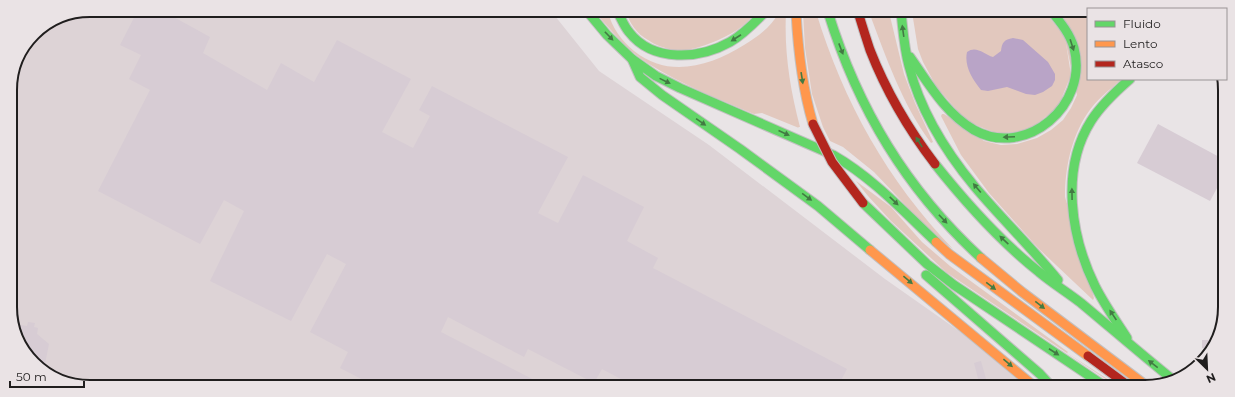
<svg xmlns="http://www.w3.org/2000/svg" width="1235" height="397" font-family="Montserrat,sans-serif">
  <rect width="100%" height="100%" fill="#e9e4e6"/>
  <polygon fill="#ddd3d6" points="90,10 551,11 599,71 709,145 885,279 969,338 1026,387 69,384 30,360 11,323 10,85 18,55 33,33 59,16"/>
  <g fill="#e2c8be">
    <path d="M 594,11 L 608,11 C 611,27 622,41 634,51 C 669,79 710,66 744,45 C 758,37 772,26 779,12 L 786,12 C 784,51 790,89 800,127 L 798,127 L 799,128 L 762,113 L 754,114 C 719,99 682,85 649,64 C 628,51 611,30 594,11 Z"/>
    <path d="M 626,11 L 757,12 C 751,18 744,25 737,30 C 721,40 692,53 673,50 C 664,48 655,45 648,40 C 637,34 629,23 626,11 Z"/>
    <path d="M 803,12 L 816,12 C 844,103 887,180 953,249 L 932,233 L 874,172 L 843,147 L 830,141 L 823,127 L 812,94 L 805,48 Z"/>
    <path d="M 869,12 L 889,12 L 904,74 L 915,103 L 933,142 L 931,143 C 902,104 886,57 869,12 Z"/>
    <polygon points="912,12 1045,12 1065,37 1071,75 1058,107 1029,130 998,134 966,121 936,86 923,62 918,49"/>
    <path d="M 1059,12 L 1088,13 L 1088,79 L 1122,79 C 1109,90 1096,100 1087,114 C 1071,138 1065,169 1065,197 L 1094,298 L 1093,300 L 1038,248 L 989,193 L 961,155 L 941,116 L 942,114 L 944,114 L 984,141 L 1001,145 L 1017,144 L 1037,138 L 1051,130 L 1063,120 L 1071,108 L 1077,95 Z"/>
    <polygon points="856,181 891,207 922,242 950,266 1068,352 1067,353 1120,387 1117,387 1110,382 946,272 891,221 868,196"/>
  </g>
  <path fill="#b9a4c7" d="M 1013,38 L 1023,40 L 1048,62 L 1055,74 L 1055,80 L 1052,86 L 1043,92 L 1035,95 L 1026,94 L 1007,87 L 988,91 L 981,90 C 972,79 964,66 967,52 C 976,45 984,54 993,57 L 1001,51 C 1002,42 1004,40 1013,38 Z"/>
  <g fill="#d7ccd4">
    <polygon points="138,10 161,10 210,37 203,53 267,90 281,63 314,82 337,40 411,79 382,132 413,148 430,116 419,110 432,86 568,157 538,213 558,223 583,175 644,207 627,241 658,258 653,268 847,369 838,386 634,386 602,369 594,383 528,349 524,357 448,317 441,332 538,382 536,385 373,385 340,368 348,352 310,332 346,264 327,254 291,321 210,281 244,211 224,200 200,244 98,191 150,90 129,79 141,55 120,45"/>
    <polygon points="1158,124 1223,159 1223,177 1210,201 1137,163"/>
    <polygon points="11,312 16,312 14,324 27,326 28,322 35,323 34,327 38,328 37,334 49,344 44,369 30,360 11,323"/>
    <polygon points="1202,340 1210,340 1210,346 1209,349 1202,348"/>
    <polygon points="981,361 988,386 980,386 974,363"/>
  </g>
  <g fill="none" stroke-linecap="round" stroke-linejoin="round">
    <defs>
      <g id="fast">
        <polyline points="587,11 607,35 632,59 640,77 662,95 740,149 818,206 870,250"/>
        <path d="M 617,11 C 621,18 624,26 629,32 C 653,63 700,59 730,42 C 744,34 754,23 765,12"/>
        <path d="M 828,12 C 858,109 906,189 981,258"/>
        <path d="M 901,12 C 903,30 904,48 909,66 C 920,110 946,152 975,187 C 1002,219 1032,248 1058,280"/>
        <path d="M 910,57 C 929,84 945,113 974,130 C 1026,159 1089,105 1074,48 C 1070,34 1061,23 1052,12"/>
        <path d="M 632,59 L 656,76 L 680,88 L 833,155 C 873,178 903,211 936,242"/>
        <path d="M 935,164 C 966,203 1000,241 1039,272 C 1052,283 1067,292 1081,303 C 1111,328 1141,354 1172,379"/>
        <polyline points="863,203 927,264 954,285 1106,387"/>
        <polyline points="926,275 1040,374 1052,387"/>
        <path d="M 1127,338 C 1116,321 1104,304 1095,286 C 1071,237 1060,170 1091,121 C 1101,105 1115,92 1130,79"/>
      </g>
      <g id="slow">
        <path d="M 796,12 C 798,50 802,87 813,124"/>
        <polyline points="936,242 949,254 1088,356"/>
        <polyline points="870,250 1035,387"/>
        <polyline points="981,258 1022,292 1148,387"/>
      </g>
      <g id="jam">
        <path d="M 858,12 C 862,25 866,38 870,50 C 886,91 909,130 935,164"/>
        <polyline points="1088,356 1130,387"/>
      </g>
    </defs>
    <use href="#fast" stroke="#c2c0c1" stroke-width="11"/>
    <use href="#slow" stroke="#c2c0c1" stroke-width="11"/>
    <use href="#jam" stroke="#c2c0c1" stroke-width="11"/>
    <use href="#fast" stroke="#63d668" stroke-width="9"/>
    <use href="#slow" stroke="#ff974d" stroke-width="9"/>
    <use href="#jam" stroke="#b3261e" stroke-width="9"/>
    <defs>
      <polyline id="jam-bridge" points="813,124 832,162 863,203"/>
    </defs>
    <use href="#jam-bridge" stroke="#c2c0c1" stroke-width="11" stroke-linecap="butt"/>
    <use href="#jam-bridge" stroke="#b3261e" stroke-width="9"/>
  </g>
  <defs><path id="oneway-solid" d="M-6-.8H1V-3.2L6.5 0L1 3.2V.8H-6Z"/></defs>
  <g fill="#427a43">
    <use href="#oneway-solid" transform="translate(903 31) rotate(-98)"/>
    <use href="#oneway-solid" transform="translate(609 36) rotate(46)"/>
    <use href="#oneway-solid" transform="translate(736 38) rotate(147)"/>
    <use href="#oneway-solid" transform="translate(1072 45) rotate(72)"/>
    <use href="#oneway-solid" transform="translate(841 49) rotate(69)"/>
    <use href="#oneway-solid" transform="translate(802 78) rotate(81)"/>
    <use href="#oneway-solid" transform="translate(665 81) rotate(26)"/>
    <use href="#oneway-solid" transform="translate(701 122) rotate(35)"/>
    <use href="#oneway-solid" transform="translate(784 133) rotate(24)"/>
    <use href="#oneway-solid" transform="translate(1009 137) rotate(177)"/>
    <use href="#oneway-solid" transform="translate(919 142) rotate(-122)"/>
    <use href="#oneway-solid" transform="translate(977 188) rotate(-130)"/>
    <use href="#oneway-solid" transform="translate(1072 194) rotate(-91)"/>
    <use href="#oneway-solid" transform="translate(807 197) rotate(36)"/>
    <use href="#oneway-solid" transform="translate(894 201) rotate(44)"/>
    <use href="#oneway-solid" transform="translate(943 219) rotate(46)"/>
    <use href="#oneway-solid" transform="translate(1004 240) rotate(-137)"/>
    <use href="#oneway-solid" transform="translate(908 280) rotate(40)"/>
    <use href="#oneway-solid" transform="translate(991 286) rotate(37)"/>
    <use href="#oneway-solid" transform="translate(1040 305) rotate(38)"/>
    <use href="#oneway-solid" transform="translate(1113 315) rotate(-124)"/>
    <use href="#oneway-solid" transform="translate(1054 352) rotate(33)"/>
    <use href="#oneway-solid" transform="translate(1008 363) rotate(40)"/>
    <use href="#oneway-solid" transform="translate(1153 364) rotate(-142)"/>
  </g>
  <path d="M0 0H1235V397H0ZM90 17H1145A73 73 0 0 1 1218 90V307A73 73 0 0 1 1145 380H90A73 73 0 0 1 17 307V90A73 73 0 0 1 90 17Z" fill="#eae3e5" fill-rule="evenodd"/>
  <path fill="none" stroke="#201e1e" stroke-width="2" d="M90 17H1145A73 73 0 0 1 1218 90V307A73 73 0 0 1 1145 380H90A73 73 0 0 1 17 307V90A73 73 0 0 1 90 17Z"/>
  <rect x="1087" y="8" width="140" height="72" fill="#eae3e5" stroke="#999495"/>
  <rect x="1095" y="21" width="20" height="6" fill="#63d668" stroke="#999495"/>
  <text x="1123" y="28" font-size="12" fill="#201e1e">Fluido</text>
  <rect x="1095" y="41" width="20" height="6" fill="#ff974d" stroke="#999495"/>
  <text x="1123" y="48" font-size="12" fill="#201e1e">Lento</text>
  <rect x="1095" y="61" width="20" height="6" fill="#b3261e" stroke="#999495"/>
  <text x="1123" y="68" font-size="12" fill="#201e1e">Atasco</text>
  <g transform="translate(1207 369) rotate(156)" stroke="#eae3e5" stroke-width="3" paint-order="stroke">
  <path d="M0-3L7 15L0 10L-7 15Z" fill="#201e1e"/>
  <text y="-6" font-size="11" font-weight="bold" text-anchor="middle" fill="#201e1e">N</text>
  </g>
  <path d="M10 381v6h74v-6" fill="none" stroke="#201e1e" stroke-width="2"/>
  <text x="16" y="381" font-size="12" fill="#201e1e" stroke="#eae3e5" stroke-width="3" paint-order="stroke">50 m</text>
</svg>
